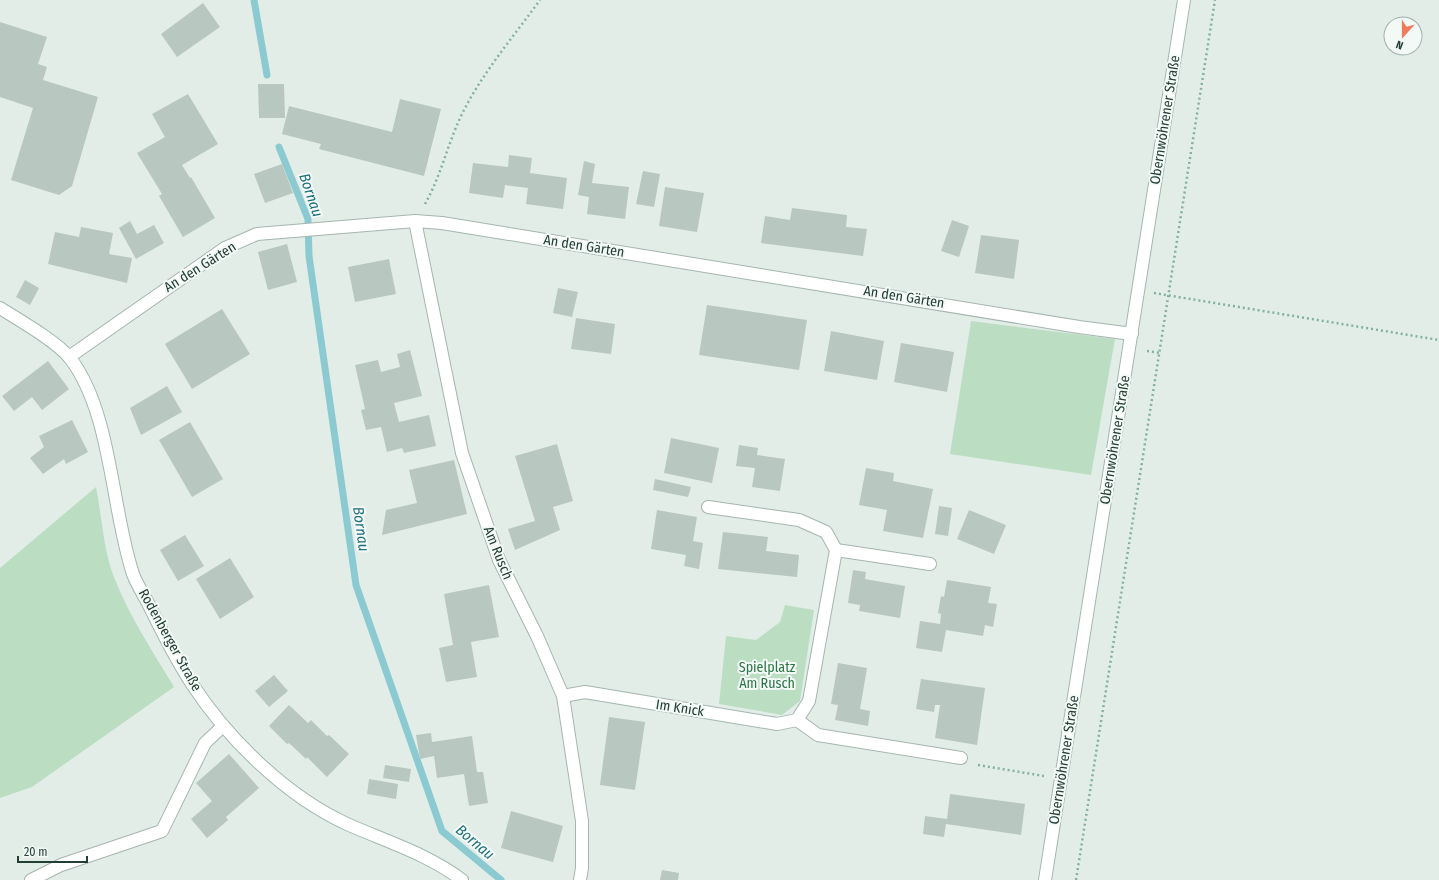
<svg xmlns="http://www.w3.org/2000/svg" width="1439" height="880" font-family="'Fira Sans Condensed',sans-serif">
  <rect width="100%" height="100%" fill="#e3ede8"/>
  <g fill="#bbdec3">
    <polygon points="971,321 1115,339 1091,475 950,454"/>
    <path d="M 96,487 C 102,516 103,549 114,577 C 129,616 153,652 174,687 L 32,787 L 0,798 L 0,568 Z"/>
    <polygon points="785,605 814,610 800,701 782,715 719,704 726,636 756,640 780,622"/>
  </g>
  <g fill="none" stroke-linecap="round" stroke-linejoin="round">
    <g stroke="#8bcad1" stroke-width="7">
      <polyline points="254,0 267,75"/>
      <polyline points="279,147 308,219 309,256 356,585 442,831 501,880"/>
    </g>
  </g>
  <g fill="#b8c7c0">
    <polygon points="203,3 220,27 177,57 161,34"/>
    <polygon points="0,22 47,37 38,64 47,67 43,80 98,97 72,186 59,195 11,180 33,108 0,97"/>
    <polygon points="258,84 284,84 285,118 259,118"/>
    <polygon points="188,94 218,144 182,165 190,178 191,177 215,218 183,237 159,196 162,194 137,153 165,137 152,114"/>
    <polygon points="400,99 441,109 424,176 319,149 321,144 282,134 289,106 392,132"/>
    <polygon points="509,155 532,158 530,173 567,178 563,209 526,204 528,188 505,185 503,198 469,193 473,163 508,167"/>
    <polygon points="584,161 595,164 592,183 629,187 625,219 587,214 589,197 578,195"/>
    <polygon points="282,164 293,193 265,203 254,174"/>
    <polygon points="643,171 660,174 654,207 636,204"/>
    <polygon points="665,187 704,193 697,232 659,226"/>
    <polygon points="792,208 847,215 846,227 867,229 863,256 761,243 765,216 790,220"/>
    <polygon points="952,220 969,226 959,257 941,251"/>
    <polygon points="130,221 137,234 154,225 164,243 136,259 119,228"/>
    <polygon points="81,227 113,233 109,254 132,258 127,283 48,264 55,232 79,237"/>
    <polygon points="981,235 1019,240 1014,279 975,273"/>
    <polygon points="287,244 297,282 268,290 258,252"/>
    <polygon points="389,259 396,294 355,302 348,267"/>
    <polygon points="25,280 39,288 30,305 16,297"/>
    <polygon points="558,288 578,292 572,317 553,313"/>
    <polygon points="707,305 807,320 799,370 699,355"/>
    <polygon points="222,309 250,354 192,389 165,344"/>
    <polygon points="576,318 615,324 611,354 571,349"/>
    <polygon points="831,331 884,341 877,380 824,371"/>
    <polygon points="901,343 954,352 947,392 894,382"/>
    <polygon points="410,350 422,396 394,403 399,422 429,415 436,446 404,453 402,448 387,452 381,427 366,430 361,410 365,409 355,365 378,360 381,372 400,367 397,354"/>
    <polygon points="48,361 69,389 42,410 32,397 14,411 2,396"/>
    <polygon points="167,386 182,412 141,435 130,408"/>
    <polygon points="72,420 88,452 66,464 64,459 43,474 30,458 44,447 39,436"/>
    <polygon points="190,422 223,479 192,497 159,440"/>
    <polygon points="671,438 719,448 712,483 664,473"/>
    <polygon points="557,444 573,501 553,507 560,530 515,550 508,529 535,521 515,456"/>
    <polygon points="739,445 758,448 757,455 785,459 780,491 752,487 755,468 736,466"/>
    <polygon points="454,460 467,514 382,535 386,510 417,503 409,470"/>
    <polygon points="866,468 894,473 893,481 933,489 923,538 883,531 887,510 859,505"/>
    <polygon points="655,479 691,487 688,497 653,490"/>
    <polygon points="939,506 952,508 948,536 935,534"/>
    <polygon points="657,510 697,517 693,541 703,543 699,569 684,566 686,555 651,549"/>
    <polygon points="969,510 1006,525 994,554 957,539"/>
    <polygon points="723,532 768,537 766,551 799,555 797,577 718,569"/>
    <polygon points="185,535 204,566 178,581 160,550"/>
    <polygon points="230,558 254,597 220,619 196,579"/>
    <polygon points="853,570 866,572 865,579 905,586 900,618 859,611 860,605 848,603"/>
    <polygon points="947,580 991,587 988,603 997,604 993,627 985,625 983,636 946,630 942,652 916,648 920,621 940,624 941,614 938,613 941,596 944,597"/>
    <polygon points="489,585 499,637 471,642 477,677 446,682 439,648 453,645 444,594"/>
    <polygon points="838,663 867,668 860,709 870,711 868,726 835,720 838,705 831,704"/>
    <polygon points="274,675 288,691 269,707 255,691"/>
    <polygon points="921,679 985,688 977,745 935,738 940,705 935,705 934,712 916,709"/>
    <polygon points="289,705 308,723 311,720 327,736 329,735 349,754 327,777 307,757 306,759 289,743 287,744 269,726"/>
    <polygon points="609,717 645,722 635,790 600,785"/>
    <polygon points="431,733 432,742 472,736 477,772 483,772 488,803 469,806 464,774 437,778 434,756 420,759 416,735"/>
    <polygon points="229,754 259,788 226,817 228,820 207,838 191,819 212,801 196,783"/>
    <polygon points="385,765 411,769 409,782 383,778"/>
    <polygon points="369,779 398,784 396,799 367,794"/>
    <polygon points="950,794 1025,804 1021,835 946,824 944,837 923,834 925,816 947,819"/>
    <polygon points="511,811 563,826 553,862 501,848"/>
    <polygon points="662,870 679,873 678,880 660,880"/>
  </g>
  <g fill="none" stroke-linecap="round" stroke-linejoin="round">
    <defs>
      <polyline id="lane" points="31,880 61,865 162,831 205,743 223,726"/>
      <g id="street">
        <polyline points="415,221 462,453 499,560 537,636 563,696 582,821 582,868 580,880"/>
        <polyline points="69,357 225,248 257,234 415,221 442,223 1079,327 1132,334"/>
        <polyline points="836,550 930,564"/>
        <polyline points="563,696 585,692 777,724 797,720 809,701 836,550 826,532 799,520 708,507"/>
        <polyline points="797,720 818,735 961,758"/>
      </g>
      <g id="secondary">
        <path d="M 0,308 C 19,320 56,341 70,358 C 112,413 111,508 133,574 C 137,585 144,595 149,605 C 162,632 176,659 192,684 C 228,739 286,796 347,824 C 385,841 428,854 462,880"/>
        <polyline points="1045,880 1184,0"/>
      </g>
    </defs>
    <use href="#lane" stroke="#a5b5af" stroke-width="14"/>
    <use href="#street" stroke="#a5b5af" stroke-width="14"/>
    <use href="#secondary" stroke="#a1b8af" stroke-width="14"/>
    <g stroke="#83b0a0" stroke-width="2.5" stroke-dasharray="2 3" stroke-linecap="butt">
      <path d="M 425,204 C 442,174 448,141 464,110 C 484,71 514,36 540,0"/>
      <polyline points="1154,293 1439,340"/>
      <polyline points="1147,351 1160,353"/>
      <polyline points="978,765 1044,776"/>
      <polyline points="1076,880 1215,0"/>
    </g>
    <use href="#lane" stroke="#fff" stroke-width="12"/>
    <use href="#street" stroke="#fff" stroke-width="12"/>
    <use href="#secondary" stroke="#fff" stroke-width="12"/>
  </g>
  <g text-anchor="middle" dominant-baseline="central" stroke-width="4" stroke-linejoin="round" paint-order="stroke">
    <g font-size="14" fill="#223e35" stroke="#f3f9f6">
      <text transform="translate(1165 120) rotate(-81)">Obernwöhrener Straße</text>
      <text transform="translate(584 246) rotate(9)">An den Gärten</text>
      <text transform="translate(200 267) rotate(-32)">An den Gärten</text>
      <text transform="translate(904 297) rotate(9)">An den Gärten</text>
      <text transform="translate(1115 440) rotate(-81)">Obernwöhrener Straße</text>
      <text transform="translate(498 553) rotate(68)">Am Rusch</text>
      <text transform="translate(170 640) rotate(61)">Rodenberger Straße</text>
      <text transform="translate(680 708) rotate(9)">Im Knick</text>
      <text transform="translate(1064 760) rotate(-81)">Obernwöhrener Straße</text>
    </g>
    <g font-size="14" fill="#2c7545" stroke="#f3f9f6">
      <text x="767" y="667">Spielplatz<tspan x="767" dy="16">Am Rusch</tspan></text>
    </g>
    <g font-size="15" font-style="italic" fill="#1c6f7a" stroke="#f3f9f6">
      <text transform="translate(311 195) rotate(71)">Bornau</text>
      <text transform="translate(361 529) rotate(82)">Bornau</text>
      <text transform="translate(475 842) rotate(40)">Bornau</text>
    </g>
  </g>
  <g transform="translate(1403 36) rotate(201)"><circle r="19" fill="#f3f9f6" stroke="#9faea9"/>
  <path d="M0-3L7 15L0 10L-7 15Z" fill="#f1795c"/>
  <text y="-6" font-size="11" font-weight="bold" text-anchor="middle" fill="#223e35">N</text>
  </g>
  <path d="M18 856v6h69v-6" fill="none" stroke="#223e35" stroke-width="2"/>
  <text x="24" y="856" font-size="12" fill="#223e35" stroke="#f3f9f6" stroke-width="3" paint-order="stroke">20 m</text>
</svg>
